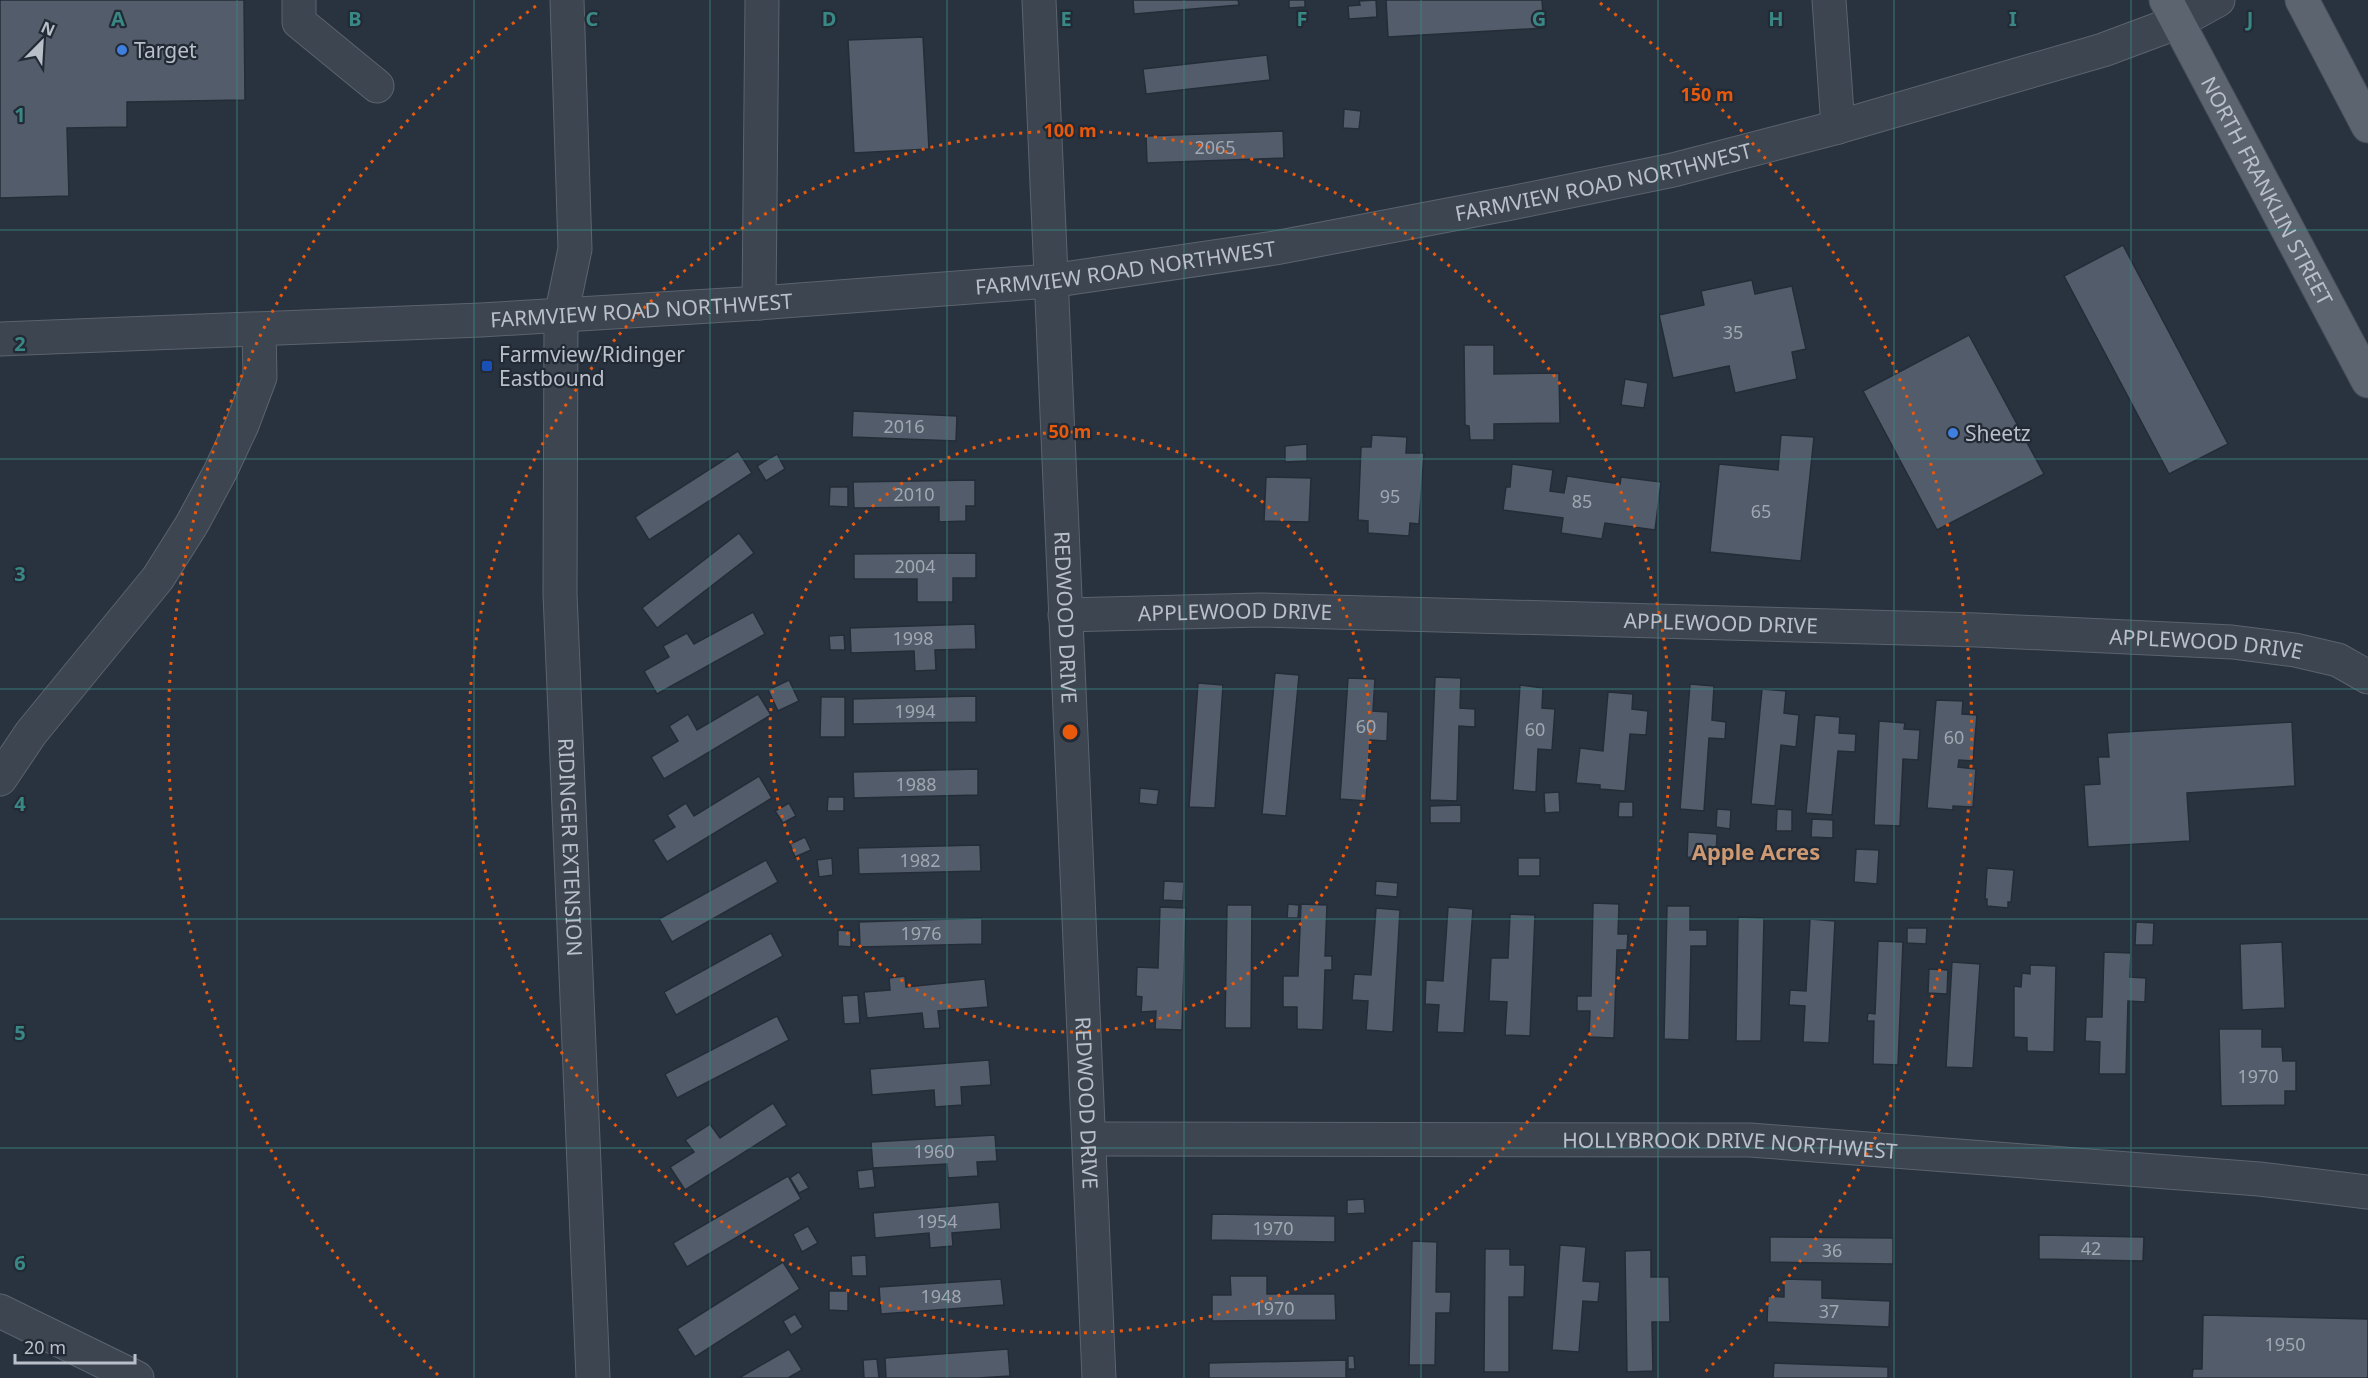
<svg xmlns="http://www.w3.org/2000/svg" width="2368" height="1378" font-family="'Noto Sans',sans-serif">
  <rect width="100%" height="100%" fill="#293340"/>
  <g fill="#535c6a" stroke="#242c37" stroke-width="1.5">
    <polygon points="0,0 244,0 245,100 127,102 127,127 67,128 69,196 0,198"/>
    <polygon points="1133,0 1238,0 1239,5 1134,14"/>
    <polygon points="1289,0 1305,0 1305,7 1289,8"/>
    <polygon points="1376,0 1377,17 1349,19 1348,6 1360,5 1359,1"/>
    <polygon points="1386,0 1542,0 1544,28 1388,37"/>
    <polygon points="923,37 929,149 854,153 848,40"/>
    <polygon points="1267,55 1270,80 1146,94 1143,69"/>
    <polygon points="1344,109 1361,111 1359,129 1343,128"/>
    <polygon points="1283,131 1284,158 1147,163 1146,136"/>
    <polygon points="2123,245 2228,444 2169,474 2064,276"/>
    <polygon points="1752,280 1755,294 1792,286 1806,349 1792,352 1797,379 1735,393 1729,366 1673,378 1659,315 1704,305 1701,291"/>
    <polygon points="1969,335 2044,474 1937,530 1863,391"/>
    <polygon points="1464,345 1494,345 1494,374 1559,373 1560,423 1494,424 1494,440 1470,440 1469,426 1465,425"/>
    <polygon points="1625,379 1648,383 1644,408 1621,405"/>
    <polygon points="853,411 957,416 956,441 852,437"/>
    <polygon points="1372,435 1407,437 1406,453 1424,453 1419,524 1410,523 1409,536 1368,533 1368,521 1358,520 1361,447 1371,447"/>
    <polygon points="1781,435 1814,437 1801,561 1710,552 1719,464 1778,470"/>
    <polygon points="1307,444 1307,461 1285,462 1285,446"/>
    <polygon points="738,451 752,473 649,540 635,517"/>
    <polygon points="777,454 785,469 766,481 757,466"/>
    <polygon points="1512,464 1553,470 1550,491 1564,493 1567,476 1620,484 1621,477 1661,482 1655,530 1605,523 1602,539 1561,533 1563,518 1503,510 1506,487 1510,487"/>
    <polygon points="1266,477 1311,478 1309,522 1264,521"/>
    <polygon points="975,480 975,506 966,506 966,521 939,522 939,507 854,508 853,482"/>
    <polygon points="830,487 848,487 848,507 829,506"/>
    <polygon points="739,533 754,553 657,628 642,608"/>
    <polygon points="976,553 976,578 953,578 953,602 917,602 917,579 854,579 854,554"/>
    <polygon points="753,612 765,634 657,694 644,671 669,657 663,646 687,633 694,644"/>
    <polygon points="975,624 976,649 935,650 936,670 915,671 914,651 851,653 850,628"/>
    <polygon points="844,635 845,650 830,650 829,636"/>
    <polygon points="1275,673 1299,675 1286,816 1262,814"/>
    <polygon points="1435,677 1461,678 1460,708 1475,709 1475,727 1459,726 1457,801 1430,800"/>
    <polygon points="1348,678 1375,679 1373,711 1388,712 1387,741 1370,740 1366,801 1340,799"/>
    <polygon points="789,680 799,701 778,711 768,690"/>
    <polygon points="1198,683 1223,685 1215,808 1189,807"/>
    <polygon points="1690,684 1714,686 1712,720 1726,722 1725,739 1709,738 1704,811 1680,809"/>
    <polygon points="1520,685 1543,688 1542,708 1555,709 1552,750 1538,749 1536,792 1513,790"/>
    <polygon points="1762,689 1786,691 1784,713 1799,715 1796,747 1781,745 1775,806 1751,804"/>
    <polygon points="1608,692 1633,694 1632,709 1648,711 1646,735 1630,734 1625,791 1600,789 1600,785 1576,783 1580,748 1603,751"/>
    <polygon points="758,694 771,715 664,779 651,757 678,741 669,726 688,714 697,730"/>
    <polygon points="976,696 976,722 853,724 853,699"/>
    <polygon points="821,697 845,697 845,737 820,737"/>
    <polygon points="1936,700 1963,701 1962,714 1977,715 1973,761 1959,760 1958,767 1976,769 1973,807 1953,806 1953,810 1927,808"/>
    <polygon points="1815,715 1840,717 1839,733 1856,734 1855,752 1838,751 1832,815 1806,813"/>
    <polygon points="1879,721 1905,723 1904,729 1920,730 1918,760 1903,759 1900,826 1874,825"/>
    <polygon points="2292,722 2295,786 2187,793 2190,841 2088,847 2084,785 2100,784 2098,757 2109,757 2107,733"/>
    <polygon points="978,769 978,795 854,798 853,772"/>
    <polygon points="759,776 772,798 667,862 653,840 675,827 667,815 686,803 694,816"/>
    <polygon points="1140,788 1159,790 1157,805 1139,803"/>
    <polygon points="1559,792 1560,812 1545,813 1544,793"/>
    <polygon points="828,797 844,797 844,811 827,811"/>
    <polygon points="1619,802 1633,802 1633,817 1618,817"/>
    <polygon points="789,803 796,816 783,823 775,811"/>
    <polygon points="1461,805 1461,823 1430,823 1430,806"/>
    <polygon points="1717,809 1731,810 1730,829 1716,827"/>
    <polygon points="1777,809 1792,810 1792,831 1776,831"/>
    <polygon points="1812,819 1833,820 1833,838 1811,837"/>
    <polygon points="1688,832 1717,834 1716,858 1687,857"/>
    <polygon points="805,837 811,850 795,857 790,844"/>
    <polygon points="980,845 981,871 859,874 858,848"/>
    <polygon points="1856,849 1879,850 1877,884 1854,882"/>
    <polygon points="832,858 833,875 819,877 817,860"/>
    <rect x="1518" y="858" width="22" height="18"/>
    <polygon points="766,860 778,882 672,942 659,919"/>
    <polygon points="1987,868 2014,870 2011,902 2008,902 2008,908 1987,906 1987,899 1985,899"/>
    <polygon points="1164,881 1184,882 1183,901 1163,900"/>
    <polygon points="1376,881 1398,883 1397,897 1375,895"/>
    <polygon points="1593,903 1619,904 1618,934 1628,934 1627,950 1617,950 1614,1038 1589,1037 1590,1011 1577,1011 1577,996 1591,996"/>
    <polygon points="1288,904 1299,905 1298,918 1287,918"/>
    <polygon points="1301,904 1327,905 1325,956 1332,956 1332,970 1325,970 1323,1030 1297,1029 1297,1007 1283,1007 1283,976 1298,976"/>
    <polygon points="1227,905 1252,905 1251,1028 1225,1028"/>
    <polygon points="1667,906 1690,906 1690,930 1707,930 1707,946 1691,946 1689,1040 1664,1039"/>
    <polygon points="1160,907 1186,908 1182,1030 1155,1029 1156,1011 1141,1012 1142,997 1136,996 1137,967 1158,968"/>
    <polygon points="1448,907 1473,909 1464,1033 1437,1032 1439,1005 1425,1004 1426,980 1443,981"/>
    <polygon points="1376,908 1400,910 1393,1032 1366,1030 1368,1001 1352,1000 1354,974 1371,975"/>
    <polygon points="1510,914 1535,915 1530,1036 1505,1035 1507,1002 1489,1001 1491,958 1508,958"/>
    <polygon points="1738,917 1764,918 1761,1041 1736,1041"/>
    <polygon points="982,918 982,944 860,947 859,922"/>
    <polygon points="1810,919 1835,921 1829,1043 1803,1042 1805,1006 1789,1005 1790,990 1806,991"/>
    <polygon points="2136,922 2154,923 2153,945 2135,945"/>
    <polygon points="1907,928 1927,928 1926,944 1907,943"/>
    <polygon points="838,930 851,931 851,947 838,946"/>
    <polygon points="771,933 783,956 676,1015 664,992"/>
    <polygon points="1878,941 1903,942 1898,1065 1873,1064 1874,1021 1867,1021 1868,1013 1875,1014"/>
    <polygon points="2282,942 2285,1008 2242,1010 2240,944"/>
    <polygon points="2104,952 2131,953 2130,977 2146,978 2145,1002 2128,1001 2126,1074 2099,1074 2100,1042 2085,1041 2086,1017 2102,1017"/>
    <polygon points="1952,962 1980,964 1973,1068 1946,1067"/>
    <polygon points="2030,965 2056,966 2054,1052 2027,1051 2027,1038 2014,1037 2014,986 2021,987 2022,973 2030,974"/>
    <polygon points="1929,969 1948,970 1947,994 1928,993"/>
    <polygon points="905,976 906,987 985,979 988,1007 938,1011 940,1028 924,1029 922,1013 867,1018 864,992 890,990 889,978"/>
    <polygon points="858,995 860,1023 844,1024 842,996"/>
    <polygon points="777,1016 789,1040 677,1098 665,1074"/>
    <polygon points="2219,1029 2262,1029 2262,1047 2282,1047 2283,1061 2296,1061 2296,1091 2285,1091 2285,1105 2221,1106"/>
    <polygon points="989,1060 991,1085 961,1087 962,1105 935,1107 934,1090 872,1095 870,1069"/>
    <polygon points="773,1103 787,1125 685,1190 670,1167 694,1152 685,1140 710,1124 720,1138"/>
    <polygon points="995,1135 997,1161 977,1162 978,1176 948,1178 947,1164 873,1168 871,1142"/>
    <polygon points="873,1169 875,1187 859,1189 857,1171"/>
    <polygon points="799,1172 809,1188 799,1193 790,1178"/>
    <polygon points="788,1176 801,1199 687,1267 673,1243"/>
    <polygon points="1364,1199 1365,1213 1347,1214 1347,1200"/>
    <polygon points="999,1202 1001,1229 952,1233 953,1246 930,1248 929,1233 875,1238 873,1213"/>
    <polygon points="1212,1214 1335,1216 1335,1242 1211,1240"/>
    <polygon points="808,1226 818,1243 802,1252 793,1234"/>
    <polygon points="2039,1235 2144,1237 2143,1261 2039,1259"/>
    <polygon points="1770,1237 1893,1238 1893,1264 1770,1262"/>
    <polygon points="1412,1241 1437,1242 1436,1292 1451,1292 1450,1313 1436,1313 1435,1365 1409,1365"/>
    <polygon points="1560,1245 1586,1247 1583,1281 1600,1282 1598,1302 1583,1301 1579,1352 1552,1350"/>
    <polygon points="1485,1249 1510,1249 1510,1265 1525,1265 1524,1297 1509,1297 1509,1372 1484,1372"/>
    <polygon points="1651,1250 1651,1277 1669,1277 1670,1322 1652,1322 1653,1371 1627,1372 1625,1251"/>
    <polygon points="866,1255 867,1276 852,1276 851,1256"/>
    <polygon points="783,1262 800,1289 695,1357 677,1329"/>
    <polygon points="1230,1276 1267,1276 1267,1294 1335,1294 1336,1320 1212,1321 1212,1295 1231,1295"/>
    <polygon points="1001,1279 1004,1305 881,1314 879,1287"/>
    <polygon points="1784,1279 1822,1280 1822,1298 1890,1301 1889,1327 1767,1322 1768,1296 1784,1297"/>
    <polygon points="829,1291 848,1291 848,1311 829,1310"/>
    <polygon points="795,1314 803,1327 791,1335 783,1321"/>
    <polygon points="2203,1315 2368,1319 2368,1378 2192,1378 2193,1369 2202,1369"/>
    <polygon points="789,1349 802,1370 788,1378 739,1378"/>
    <polygon points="1008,1349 1010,1376 978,1378 886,1378 885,1358"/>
    <polygon points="1348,1356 1354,1356 1355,1369 1348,1369"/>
    <polygon points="877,1359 879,1378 864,1378 863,1360"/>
    <polygon points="1346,1360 1346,1378 1209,1378 1209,1363"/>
    <polygon points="1774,1363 1888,1367 1888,1378 1773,1378"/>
  </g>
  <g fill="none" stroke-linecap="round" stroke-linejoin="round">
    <defs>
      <g id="minor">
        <polyline points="299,0 299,22 377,86"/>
        <path id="s1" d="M 567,0 L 575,249 L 561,316 L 560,594 L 593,1378"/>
        <path id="s2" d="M 1039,0 L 1099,1378"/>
        <polyline points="1829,0 1838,127"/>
        <polyline points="759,303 762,0"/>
        <path id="s3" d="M 0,339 L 481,320 L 759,303 L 1050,281 L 1275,248 L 1511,203 L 1673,170 L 1838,127 L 2103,50 L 2178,22 L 2218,0"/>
        <path id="s4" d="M 1065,615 L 1261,610 L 1977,630 L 2232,642 L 2295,650 L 2338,660 L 2368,677"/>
        <polyline points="0,779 31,733 158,578 192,524 220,472 242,425 260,377 259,330"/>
        <path id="s5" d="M 1090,1139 L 1750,1140 L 2259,1179 L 2368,1192"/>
        <polyline points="0,1311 137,1378"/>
      </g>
      <g id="major">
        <path id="s6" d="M 2166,0 L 2368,381"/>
        <polyline points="2302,0 2368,126"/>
      </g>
    </defs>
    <use href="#minor" stroke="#5b636d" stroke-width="35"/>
    <use href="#major" stroke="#474e59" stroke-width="35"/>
    <use href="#minor" stroke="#3d4550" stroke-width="33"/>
    <use href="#major" stroke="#5c6470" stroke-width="33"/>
  </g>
  <path fill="none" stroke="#3a8885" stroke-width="1.5" stroke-opacity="0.55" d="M 237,0 L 237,1378M 474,0 L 474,1378M 710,0 L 710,1378M 947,0 L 947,1378M 1184,0 L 1184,1378M 1421,0 L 1421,1378M 1658,0 L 1658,1378M 1894,0 L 1894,1378M 2131,0 L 2131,1378M 0,230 L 2368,230M 0,459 L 2368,459M 0,689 L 2368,689M 0,919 L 2368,919M 0,1148 L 2368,1148"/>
  <g fill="none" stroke="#e8590c" stroke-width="3" stroke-dasharray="3 6">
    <circle cx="1070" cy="732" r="300"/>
    <circle cx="1070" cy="732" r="601"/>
    <path d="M438 1375A901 901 0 0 1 540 3M1600 3A901 901 0 0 1 1702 1375"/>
  </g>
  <g fill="#3f7fe0" stroke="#222a35" stroke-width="2">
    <circle cx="122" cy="50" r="6"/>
    <circle cx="1953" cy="433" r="6"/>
  </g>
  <rect fill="#1a4fb4" stroke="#222a35" stroke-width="2" x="481" y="360" width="12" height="12" rx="3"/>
  <g text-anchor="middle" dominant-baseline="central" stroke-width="4.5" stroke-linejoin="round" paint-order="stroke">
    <g font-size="18" fill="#a0a7b2">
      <text x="1215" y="147">2065</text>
      <text x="1733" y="332">35</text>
      <text x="904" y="426">2016</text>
      <text x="914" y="494">2010</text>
      <text x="1390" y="496">95</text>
      <text x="1582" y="501">85</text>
      <text x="1761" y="511">65</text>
      <text x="915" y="566">2004</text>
      <text x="913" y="638">1998</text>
      <text x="915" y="711">1994</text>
      <text x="1366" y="726">60</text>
      <text x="1535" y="729">60</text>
      <text x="1954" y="737">60</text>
      <text x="916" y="784">1988</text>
      <text x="920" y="860">1982</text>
      <text x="921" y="933">1976</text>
      <text x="2258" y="1076">1970</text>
      <text x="934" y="1151">1960</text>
      <text x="937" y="1221">1954</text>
      <text x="1273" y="1228">1970</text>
      <text x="2091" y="1248">42</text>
      <text x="1832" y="1250">36</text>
      <text x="941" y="1296">1948</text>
      <text x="1274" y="1308">1970</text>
      <text x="1829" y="1311">37</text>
      <text x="2285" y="1344">1950</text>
    </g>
    <g font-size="21" fill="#bac0ca" stroke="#222a35" text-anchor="start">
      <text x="134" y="50">Target</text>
      <text x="499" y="354">Farmview/Ridinger<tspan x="499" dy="24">Eastbound</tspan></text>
      <text x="1965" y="433">Sheetz</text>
    </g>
    <g font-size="21" fill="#bac0ca" stroke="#222a35">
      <text stroke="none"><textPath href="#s3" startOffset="1614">FARMVIEW ROAD NORTHWEST</textPath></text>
      <text stroke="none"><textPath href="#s6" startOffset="216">NORTH FRANKLIN STREET</textPath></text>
      <text stroke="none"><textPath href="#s3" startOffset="1128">FARMVIEW ROAD NORTHWEST</textPath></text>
      <text stroke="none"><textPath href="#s3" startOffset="642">FARMVIEW ROAD NORTHWEST</textPath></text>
      <text stroke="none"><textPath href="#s4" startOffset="170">APPLEWOOD DRIVE</textPath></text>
      <text stroke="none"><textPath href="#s2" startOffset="618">REDWOOD DRIVE</textPath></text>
      <text stroke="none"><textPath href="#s4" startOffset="656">APPLEWOOD DRIVE</textPath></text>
      <text stroke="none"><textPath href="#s4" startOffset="1142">APPLEWOOD DRIVE</textPath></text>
      <text stroke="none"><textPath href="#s1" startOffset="849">RIDINGER EXTENSION</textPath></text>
      <text stroke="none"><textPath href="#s2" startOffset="1104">REDWOOD DRIVE</textPath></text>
      <text stroke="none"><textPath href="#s5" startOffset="640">HOLLYBROOK DRIVE NORTHWEST</textPath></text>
    </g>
    <g font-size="22" font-weight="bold" fill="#cc9973" stroke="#222a35">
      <text x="1756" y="851">Apple Acres</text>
    </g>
  </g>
  <g font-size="20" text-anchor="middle" font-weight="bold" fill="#3a8885" stroke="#222a35" stroke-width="4.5" stroke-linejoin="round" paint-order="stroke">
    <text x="118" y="26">A</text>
    <text x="355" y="26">B</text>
    <text x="592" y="26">C</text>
    <text x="829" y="26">D</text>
    <text x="1066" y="26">E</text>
    <text x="1302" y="26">F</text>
    <text x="1539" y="26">G</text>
    <text x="1776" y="26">H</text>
    <text x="2013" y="26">I</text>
    <text x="2250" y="26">J</text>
    <text x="20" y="122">1</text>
    <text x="20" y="351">2</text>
    <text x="20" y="581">3</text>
    <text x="20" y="811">4</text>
    <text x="20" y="1040">5</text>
    <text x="20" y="1270">6</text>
  </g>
  <circle cx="1070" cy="732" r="9" fill="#e8590c" stroke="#222a35" stroke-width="3"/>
  <g font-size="18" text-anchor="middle" font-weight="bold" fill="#e8590c" stroke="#222a35" stroke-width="4.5" stroke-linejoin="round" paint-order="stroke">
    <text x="1707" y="101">150 m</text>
    <text x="1070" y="137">100 m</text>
    <text x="1070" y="438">50 m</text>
  </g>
  <g transform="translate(42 42) rotate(24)" stroke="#222a35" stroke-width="4.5" paint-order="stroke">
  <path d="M0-4.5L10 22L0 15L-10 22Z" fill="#bac0ca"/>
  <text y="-9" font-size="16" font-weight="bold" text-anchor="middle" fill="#bac0ca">N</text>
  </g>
  <path d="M15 1354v9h120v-9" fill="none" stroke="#bac0ca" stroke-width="3"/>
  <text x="24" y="1354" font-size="18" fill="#bac0ca" stroke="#222a35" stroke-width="4.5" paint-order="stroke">20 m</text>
</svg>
